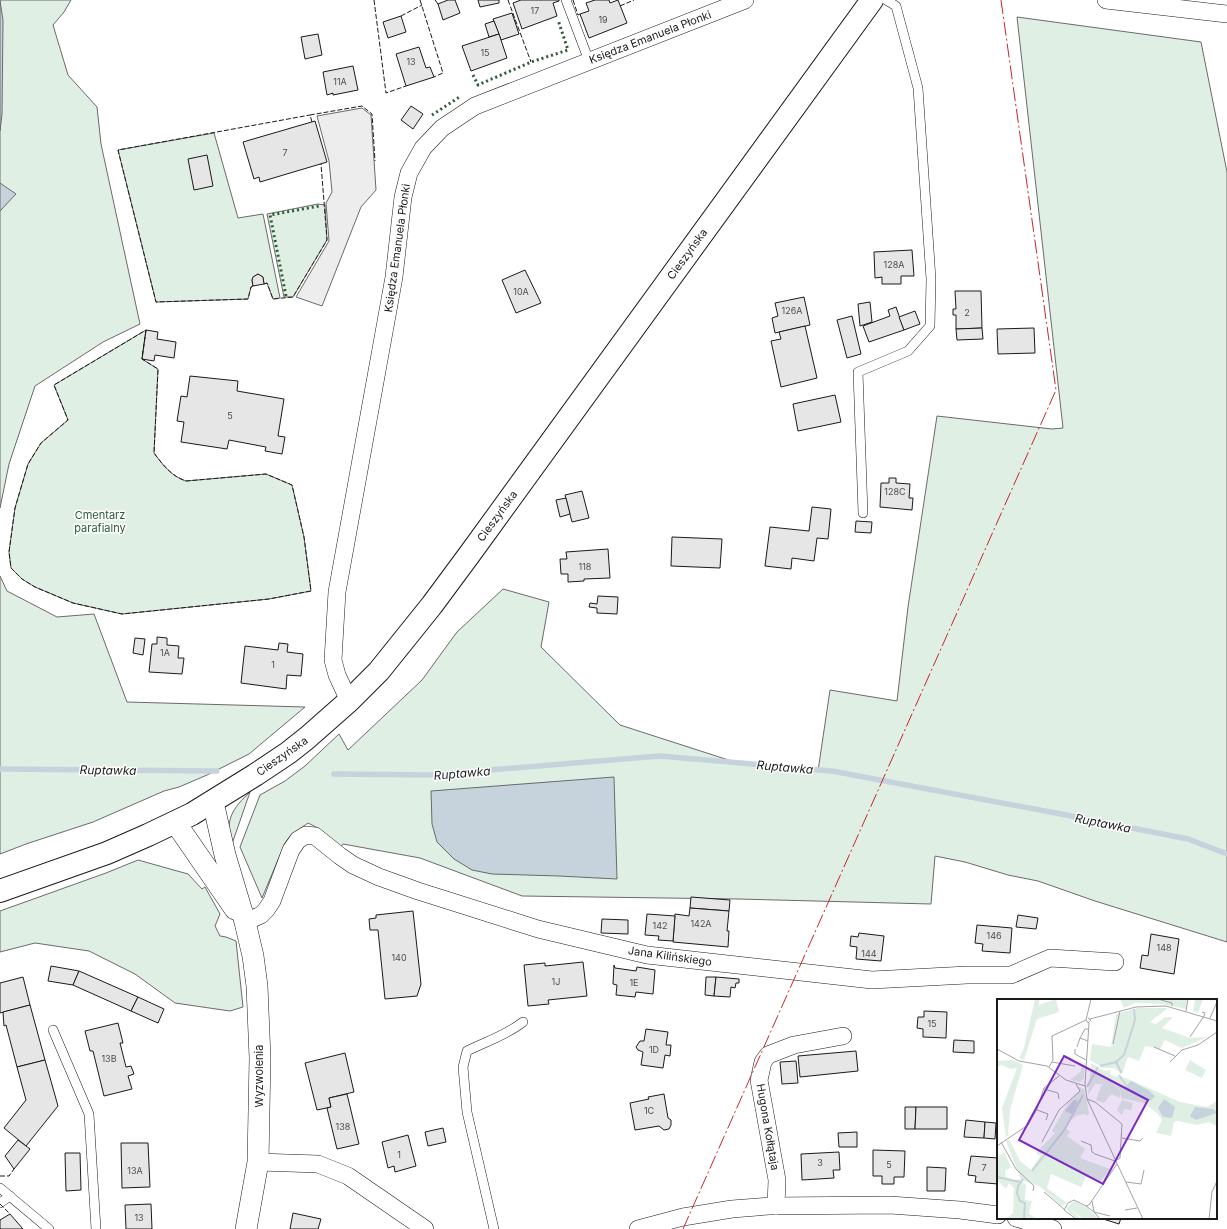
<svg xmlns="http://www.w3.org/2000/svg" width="1227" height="1229" font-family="Inter,sans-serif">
  <rect width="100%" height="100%" fill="#fff"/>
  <g fill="#e0efe3" stroke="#6a6a6a">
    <polygon points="0,0 71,0 64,12 53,25 68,75 97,107 101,144 140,324 103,342 35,386 9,464 0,508"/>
    <polygon points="1017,17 1201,42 1227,172 1227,942 1095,901 1038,881 1008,875 965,862 935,856 931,904 738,899 522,896 420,858 343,844 339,849 316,827 308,823 291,835 285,843 262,898 240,847 260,795 285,781 305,766 339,734 348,750 422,680 457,632 503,589 549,602 541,647 620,725 744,765 818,771 830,690 897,701 908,607 937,416 1052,429 1063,428"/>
    <polygon points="214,133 238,218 263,214 280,298 273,299 267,283 264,284 263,277 258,274 253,277 252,280 253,286 251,287 248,299 156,302 118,150"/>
    <polygon points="318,204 325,205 327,240 293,297 284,297 267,214"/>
    <path d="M 146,330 L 142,359 L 158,369 L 154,453 C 163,465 171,476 186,481 L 266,474 L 292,485 L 304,537 L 311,591 L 269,599 L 122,614 L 73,603 L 35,587 L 22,579 L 11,568 L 9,552 L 15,508 L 28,464 L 41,443 L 68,420 L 54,385 Z"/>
    <polygon points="0,576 7,591 57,617 94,614 127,702 305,707 249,754 207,775 179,787 164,791 93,822 26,844 0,854"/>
    <path d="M 250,792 L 232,844 C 224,820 233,808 250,792 Z"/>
    <polygon points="138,860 188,874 202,889 205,887 220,914 215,926 220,936 226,937 236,941 243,1007 230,1011 175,1003 135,974 89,951 35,943 0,952 0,911 106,873"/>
  </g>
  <polygon fill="#ededed" stroke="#6a6a6a" points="362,108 371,115 376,190 361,207 322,306 296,297 329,241 326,203 332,192 329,161 317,116"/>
  <g fill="#c6d2dc" stroke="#6a6a6a">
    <polygon points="0,1 3,20 2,114 0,131"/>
    <polygon points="0,183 16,194 0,211"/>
    <polygon points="614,777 617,879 559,876 492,874 472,870 454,859 437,842 432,824 431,791"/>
  </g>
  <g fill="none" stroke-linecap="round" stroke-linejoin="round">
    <g stroke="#c6d2dc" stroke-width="5.5">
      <polyline points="0,769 217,771"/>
      <polyline points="334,774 429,775 660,756 832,771 1061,814 1188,839 1227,854"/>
    </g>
  </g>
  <g fill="#e6e6e6" stroke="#1a1a1a">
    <polygon points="448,0 455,0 460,13 443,20 438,4"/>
    <polygon points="478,0 499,0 499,3 480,7"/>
    <polygon points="521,0 559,0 559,1 553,3 557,16 522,29 513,3"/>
    <polygon points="595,0 609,0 610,3 618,0 627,23 589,38 580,14 589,11 586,3"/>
    <polygon points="512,13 519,34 501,40 493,19"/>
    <polygon points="401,16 406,32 388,38 383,22"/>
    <polygon points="494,21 499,34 489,37 485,24"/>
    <polygon points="318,34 322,55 305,59 301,37"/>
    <polygon points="499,34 507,58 471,71 462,46"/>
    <polygon points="419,47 426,68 430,67 434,77 406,86 396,54"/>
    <polygon points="353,66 358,90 333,95 333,93 327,95 323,72"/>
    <polygon points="411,106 423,114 413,129 401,120"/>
    <polygon points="315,121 327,162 260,182 259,177 254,179 243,142"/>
    <polygon points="207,155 213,186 194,190 188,159"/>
    <polygon points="912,250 914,276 901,276 901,284 882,284 882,277 875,278 874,252"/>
    <polygon points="525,270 541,303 516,313 502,280"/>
    <polygon points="258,274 263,277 264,284 253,286 252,280 253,277"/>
    <polygon points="955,291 981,291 982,328 956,329 956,315 953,315 953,309 956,309"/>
    <polygon points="804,297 810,325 775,333 772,318 778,316 775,303"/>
    <polygon points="870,302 872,322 860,326 858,304"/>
    <polygon points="896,307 904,330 869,342 863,326 890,316 888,310"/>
    <polygon points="915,311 920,324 904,330 899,317"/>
    <polygon points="852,316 861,354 847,358 837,320"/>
    <polygon points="805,326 817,378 781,387 771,341 781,339 779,332"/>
    <polygon points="982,328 983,339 957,340 956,329"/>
    <polygon points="1034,328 1035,353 998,354 997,329"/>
    <polygon points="146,330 158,332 157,339 176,342 174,358 155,355 154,361 142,359"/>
    <polygon points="190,376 238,381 237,391 284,399 278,436 285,437 282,454 265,451 266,447 229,440 227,449 181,442 184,422 177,421 181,396 187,397"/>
    <polygon points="835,395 841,422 798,431 793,404"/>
    <polygon points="889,478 896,478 896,483 910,484 909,498 913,498 912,510 880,507 881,483 889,483"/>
    <polygon points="582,491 589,518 572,522 565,495"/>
    <polygon points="566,498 570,514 560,517 556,500"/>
    <polygon points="812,507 831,509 828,539 817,538 814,561 792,558 791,569 765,566 770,527 809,531"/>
    <polygon points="856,521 872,522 871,533 855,532"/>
    <polygon points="672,537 722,539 720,568 671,566"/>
    <polygon points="608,549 610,578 584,579 584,581 568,582 568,574 561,574 560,559 567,559 566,552"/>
    <polygon points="598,596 618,597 617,614 597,613 597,608 589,607 590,603 597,604"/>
    <polygon points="157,637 167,638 167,645 179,646 178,658 184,658 182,674 149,672 152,644 157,644"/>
    <polygon points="135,638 145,639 143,655 133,653"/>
    <polygon points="279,643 288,644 287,652 303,654 301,676 287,675 286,689 241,683 245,646 278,650"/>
    <polygon points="691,897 730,900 729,911 690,908"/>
    <polygon points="690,908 729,911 727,931 729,931 728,947 673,942 675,914 689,916"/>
    <polygon points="413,911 421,984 417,996 385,999 378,930 370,930 369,919 376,918 376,915"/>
    <polygon points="647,914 675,916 673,941 658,940 659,936 645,935"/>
    <polygon points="1018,915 1038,918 1036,929 1016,927"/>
    <polygon points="602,919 628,920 628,934 601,933"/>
    <polygon points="977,925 1012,928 1010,953 982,951 983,944 975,943"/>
    <polygon points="859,933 884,936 881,961 856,959 857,947 850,946 851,936 858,937"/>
    <polygon points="1151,934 1179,939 1174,974 1140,968 1142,955 1148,956"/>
    <polygon points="583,962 587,996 548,1000 549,1004 528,1006 524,965 545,963 545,966"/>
    <polygon points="614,965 615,968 636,971 637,967 655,970 653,994 636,992 635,997 616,995 617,985 613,984"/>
    <polygon points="51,966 79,971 73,985 48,981"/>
    <polygon points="79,971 138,997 131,1011 73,985"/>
    <polygon points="23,977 30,1005 0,1013 0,983"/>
    <polygon points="706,977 716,977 714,996 705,995"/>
    <polygon points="716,977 739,979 739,983 736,983 735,988 731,987 730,997 714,996"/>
    <polygon points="138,997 164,1009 158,1023 131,1011"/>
    <polygon points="30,1005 45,1060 17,1067 6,1025 4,1026 3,1012"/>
    <polygon points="924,1011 947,1012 946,1038 923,1037 923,1029 917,1028 918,1017 924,1017"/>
    <polygon points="118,1023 123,1043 120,1043 126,1067 131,1066 134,1074 128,1076 132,1089 104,1096 93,1051 90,1051 85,1031"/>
    <polygon points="646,1029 668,1032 666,1045 671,1045 670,1056 665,1055 663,1068 641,1065 643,1052 638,1050 636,1047 640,1041 644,1041"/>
    <polygon points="954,1040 974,1041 974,1053 953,1052"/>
    <polygon points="856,1051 858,1071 800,1077 798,1056"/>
    <polygon points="345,1053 354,1092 329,1098 331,1107 317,1110 305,1063"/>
    <polygon points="45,1060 58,1106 26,1146 4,1128 26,1100 17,1067"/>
    <polygon points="796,1061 798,1083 782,1084 780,1062"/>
    <polygon points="347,1094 359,1144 337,1149 327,1108 331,1107 329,1098"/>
    <polygon points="664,1094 668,1118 671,1120 671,1125 669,1129 664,1130 659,1126 635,1130 630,1103 649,1099 648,1097"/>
    <polygon points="905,1107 916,1107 915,1129 905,1129"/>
    <polygon points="916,1107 947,1107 947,1129 915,1129"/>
    <polygon points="966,1120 985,1122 984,1138 964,1137"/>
    <polygon points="985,1122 996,1123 995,1139 984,1138"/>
    <polygon points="443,1128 446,1142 428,1146 425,1132"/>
    <polygon points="857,1132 857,1147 839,1147 838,1133"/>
    <polygon points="408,1135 416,1166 395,1172 394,1166 388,1168 382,1142"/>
    <polygon points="18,1140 30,1149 14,1169 5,1156"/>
    <polygon points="121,1143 148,1143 150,1187 122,1188"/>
    <polygon points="873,1150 905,1151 904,1177 894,1177 894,1184 882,1184 882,1176 873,1176"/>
    <polygon points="839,1152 840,1170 833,1170 834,1178 802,1180 801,1154"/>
    <polygon points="65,1153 80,1153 81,1190 66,1191"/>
    <polygon points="971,1156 998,1158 998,1184 975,1182 976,1176 968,1175"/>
    <polygon points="927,1167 946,1168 945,1191 927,1191"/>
    <polygon points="151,1204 152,1229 126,1229 125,1205"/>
    <polygon points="293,1213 321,1219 318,1229 290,1229"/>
    <polygon points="10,1214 23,1229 0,1229 0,1220"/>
    <polygon points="1100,1218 1121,1218 1119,1224"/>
  </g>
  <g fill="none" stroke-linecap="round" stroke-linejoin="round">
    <defs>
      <g id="service">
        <polyline points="566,0 589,61"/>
        <polyline points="863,513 858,372 908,351 930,326 931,279 918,88 896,6 886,0"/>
        <polyline points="53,1030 89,1114 96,1229"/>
        <polyline points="0,1188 49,1229"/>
        <polyline points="0,1203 10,1196"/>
        <path d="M 494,1229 L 467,1112 L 463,1067 L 467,1051 C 487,1041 505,1036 523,1022"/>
      </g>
      <g id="minor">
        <polyline points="1106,0 1227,14"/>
        <polyline points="349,701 337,675 333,660 337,592 394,277 403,197 409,173 423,148 442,128 475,106 745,0"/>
        <polyline points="245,922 261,915 266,910 272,901 291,850 298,840 306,835 315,836 340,856 353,865 379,877 418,891 538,929 647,955 872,980 967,975 1011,975 1050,958 1115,962"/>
        <polyline points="258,1162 318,1164 348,1176 425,1229"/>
        <polyline points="776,1206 777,1180 759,1080 763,1062 768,1055 794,1045 843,1036"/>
        <polyline points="1016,1218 1053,1229"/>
        <polyline points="638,1229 683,1217 732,1209 769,1206 890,1205 960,1210 998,1215"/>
      </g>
      <g id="tertiary">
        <polyline points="211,802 215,811 225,855 245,922 253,956 257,986 260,1058 258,1162 246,1229"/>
        <polyline points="175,822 235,909"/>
      </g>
      <polyline id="secondary" points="0,891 107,853 148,835 192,814 255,775 288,753 307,738 349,701 379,671 432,605 469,555 872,0"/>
    </defs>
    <use href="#service" stroke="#1a1a1a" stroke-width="10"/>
    <use href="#minor" stroke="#1a1a1a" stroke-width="18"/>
    <use href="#tertiary" stroke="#1a1a1a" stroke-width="22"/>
    <use href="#secondary" stroke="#1a1a1a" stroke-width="24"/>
    <use href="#service" stroke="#fff" stroke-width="9"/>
    <use href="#minor" stroke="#fff" stroke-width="17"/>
    <use href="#tertiary" stroke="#fff" stroke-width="21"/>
    <use href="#secondary" stroke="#fff" stroke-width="22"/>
    <g stroke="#2b5a34" stroke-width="3" stroke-dasharray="2 3" stroke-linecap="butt">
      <polyline points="473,75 478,85 531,62 568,50 558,20"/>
      <polyline points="432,115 461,96"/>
      <polyline points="286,296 270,215 319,206"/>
    </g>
    <g stroke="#1a1a1a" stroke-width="1" stroke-dasharray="5 2" stroke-linecap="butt">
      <polyline points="374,0 386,93 406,86"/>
      <polyline points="420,0 443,73 434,77"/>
      <polyline points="435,0 438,4"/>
      <polyline points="508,0 531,62"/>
      <polyline points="573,0 578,15 580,14"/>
      <polyline points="620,6 634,0"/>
      <polyline points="401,16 422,5"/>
      <polyline points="312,122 310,115 362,106 372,114 375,161"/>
      <polyline points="264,284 267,283 273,299 293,297 327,240 321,164"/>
      <polyline points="253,286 251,287 248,299 156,302 118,150 310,115"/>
      <path d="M 146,330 L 142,359 L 158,369 L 154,453 C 163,465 171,476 186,481 L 266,474 L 292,485 L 304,537 L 311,591 L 269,599 L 122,614 L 73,603 L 35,587 L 22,579 L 11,568 L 9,552 L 15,508 L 28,464 L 41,443 L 68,420 L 54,385 Z"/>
      <polyline points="0,1176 9,1176 14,1169"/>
      <polyline points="0,1204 10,1214"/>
    </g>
    <polyline stroke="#c62828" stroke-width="1" stroke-dasharray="14 3 2 3" stroke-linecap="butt" points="683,1229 1056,390 1001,0"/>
  </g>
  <g text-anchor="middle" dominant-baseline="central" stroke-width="3" stroke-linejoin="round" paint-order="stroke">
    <g font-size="9" fill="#4d4d4d">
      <text x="535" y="10">17</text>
      <text x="603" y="19">19</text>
      <text x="485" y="52">15</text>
      <text x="411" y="61">13</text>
      <text x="340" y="81">11A</text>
      <text x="285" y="152">7</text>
      <text x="894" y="264">128A</text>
      <text x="521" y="291">10A</text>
      <text x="792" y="310">126A</text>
      <text x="967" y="312">2</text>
      <text x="230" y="415">5</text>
      <text x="895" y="491">128C</text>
      <text x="585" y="566">118</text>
      <text x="165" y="652">1A</text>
      <text x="273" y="664">1</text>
      <text x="701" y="923">142A</text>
      <text x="660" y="925">142</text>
      <text x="994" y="935">146</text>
      <text x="1164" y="947">148</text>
      <text x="869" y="953">144</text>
      <text x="399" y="957">140</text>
      <text x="556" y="981">1J</text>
      <text x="634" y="982">1E</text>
      <text x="932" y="1023">15</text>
      <text x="654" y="1049">1D</text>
      <text x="109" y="1058">13B</text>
      <text x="649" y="1110">1C</text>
      <text x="343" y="1126">138</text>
      <text x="399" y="1154">1</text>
      <text x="820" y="1162">3</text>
      <text x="889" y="1164">5</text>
      <text x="984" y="1167">7</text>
      <text x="135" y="1170">13A</text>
      <text x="139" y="1217">13</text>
    </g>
    <g font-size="11" fill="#1a1a1a" stroke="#fff">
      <text transform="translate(650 37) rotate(-21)">Księdza Emanuela Płonki</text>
      <text transform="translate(397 248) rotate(-82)">Księdza Emanuela Płonki</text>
      <text transform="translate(687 254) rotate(-54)">Cieszyńska</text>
      <text transform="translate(497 516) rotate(-54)">Cieszyńska</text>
      <text transform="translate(282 756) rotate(-35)">Cieszyńska</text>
      <text transform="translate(670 956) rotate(8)">Jana Kilińskiego</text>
      <text transform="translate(259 1076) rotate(-90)">Wyzwolenia</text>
      <text transform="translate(768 1127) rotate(80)">Hugona Kołłątaja</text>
    </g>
    <g font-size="11" fill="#2b5a34" stroke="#fff">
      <text x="100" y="515">Cmentarz<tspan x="100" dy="13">parafialny</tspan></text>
    </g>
    <g font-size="12" font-style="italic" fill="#1a1a1a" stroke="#fff">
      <text transform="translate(785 767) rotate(5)">Ruptawka</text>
      <text transform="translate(108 770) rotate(1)">Ruptawka</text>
      <text transform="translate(462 773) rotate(-5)">Ruptawka</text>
      <text transform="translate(1103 823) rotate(11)">Ruptawka</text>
    </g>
  </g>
  <g transform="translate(997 999)">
    <rect width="220" height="220" fill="#fff"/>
    <path d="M 38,0 L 42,0 L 42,6 L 59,0 L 62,13 L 40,20 L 27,61 L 22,59 L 27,49 ZM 123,0 L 190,0 L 189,10 L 166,5 L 138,4 L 127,9 ZM 198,0 L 206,0 L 201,14 L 196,12 ZM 141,9 L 171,9 L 153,23 L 159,25 L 168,18 L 176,18 L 165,29 L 193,39 L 210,38 L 185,49 L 168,41 L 163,50 L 148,47 L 142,62 L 131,58 L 125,75 L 117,69 L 106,69 L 93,61 L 95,45 L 114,48 L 119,15 ZM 16,61 L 26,66 L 13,111 L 11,137 L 9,138 L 5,109 L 20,69 L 13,70 L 5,66 L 0,68 L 0,62 ZM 193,61 L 209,71 L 205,79 L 188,71 ZM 88,62 L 87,79 L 83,83 L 73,81 L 83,73 ZM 94,64 L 107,72 L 114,71 L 113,75 L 116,77 L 129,79 L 183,103 L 210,108 L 220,102 L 220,127 L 212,123 L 200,126 L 181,122 L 177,123 L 174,137 L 159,134 L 165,121 L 160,114 L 147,104 L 124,99 L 123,90 L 113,80 L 106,85 L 98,85 L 91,96 ZM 112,81 L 123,91 L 123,99 L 114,95 L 107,104 L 99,101 L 104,87 ZM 80,87 L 87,90 L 92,114 L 90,117 L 87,115 L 79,117 L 71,124 L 68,129 L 73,133 L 70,137 L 88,150 L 83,159 L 113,170 L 104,182 L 89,178 L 84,188 L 54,175 L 50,189 L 70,204 L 65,207 L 42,187 L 24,181 L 9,142 L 12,140 L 23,162 L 34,171 L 43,157 L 39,154 L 58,134 L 55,132 L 71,104 L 83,92 ZM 125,101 L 136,104 L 134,111 L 127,110 L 125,116 L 120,111 ZM 7,153 L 14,168 L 8,172 L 9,178 L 18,182 L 22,180 L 29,186 L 28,201 L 35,202 L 32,215 L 40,220 L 9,220 L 16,214 L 17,189 L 12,184 L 9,190 L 0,181 L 0,159 ZM 77,202 L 89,208 L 102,220 L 86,220 L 71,208 L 84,220 L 80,220 L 70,211 L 70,208 Z" fill="#e0efe3"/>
    <path d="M 134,82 L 151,91 L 158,97 L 153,102 L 137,95 L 128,88 ZM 167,100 L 178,108 L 175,119 L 166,118 L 161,109 ZM 77,101 L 81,102 L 75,115 L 68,112 ZM 198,108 L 216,110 L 220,114 L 199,121 L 193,117 Z" fill="#c6d2dc"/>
    <path fill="none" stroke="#c6d2dc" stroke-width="2" d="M 119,63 L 124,73 L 123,74M 103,67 L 119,63 L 127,56 L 138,21 L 137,10M 122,76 L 129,86M 90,88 L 101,68M 35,172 L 68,130 L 86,96M 0,178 L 23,183M 26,180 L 21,187 L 20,194 L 23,202 L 28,204 L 27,220"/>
    <path fill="none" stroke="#a3a3a3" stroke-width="1" d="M 164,1 L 175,4 L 175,7M 189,12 L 191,0M 91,19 L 94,21 L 91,24 L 89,21 L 94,0M 213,19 L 220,3M 93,20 L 139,8 L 169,7 L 220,22M 92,24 L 88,85 L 90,100 L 146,220M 193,38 L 207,17 L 208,14 L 205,13M 83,39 L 88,30 L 92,30M 116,45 L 123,12M 80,48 L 83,39 L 91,42M 157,48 L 178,57M 0,50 L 22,62 L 50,67 L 69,81 L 88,87M 78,50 L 78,55 L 89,61M 55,63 L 78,67M 173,63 L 185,51 L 201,46 L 220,33M 52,68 L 56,61 L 55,37 L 89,21M 47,90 L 61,94 L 62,100M 40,111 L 51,115 L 49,121M 125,139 L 143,142 L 146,139M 84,142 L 94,146 L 95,153 L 98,155 L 118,162 L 123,159 L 125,125 L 98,103 L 90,100M 4,143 L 19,170 L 37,187 L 36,192M 45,143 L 62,111 L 83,92 L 79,85M 0,147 L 31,126 L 40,110 L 47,89 L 62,77M 129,183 L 144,185 L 147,171M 47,193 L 67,210M 95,202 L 97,213 L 103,220M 89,207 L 97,213 L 113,217M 128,211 L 140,209M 79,220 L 67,211 L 71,204 L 77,201 L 89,207 L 92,206 L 120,165M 212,220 L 215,193 L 220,182"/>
    <path fill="#7b2cbf" fill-opacity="0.15" stroke="#7b2cbf" stroke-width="2" d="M 67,57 L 151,101 L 106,185 L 22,141 Z"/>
    <rect width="220" height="220" fill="none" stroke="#1a1a1a" stroke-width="2"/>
  </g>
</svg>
